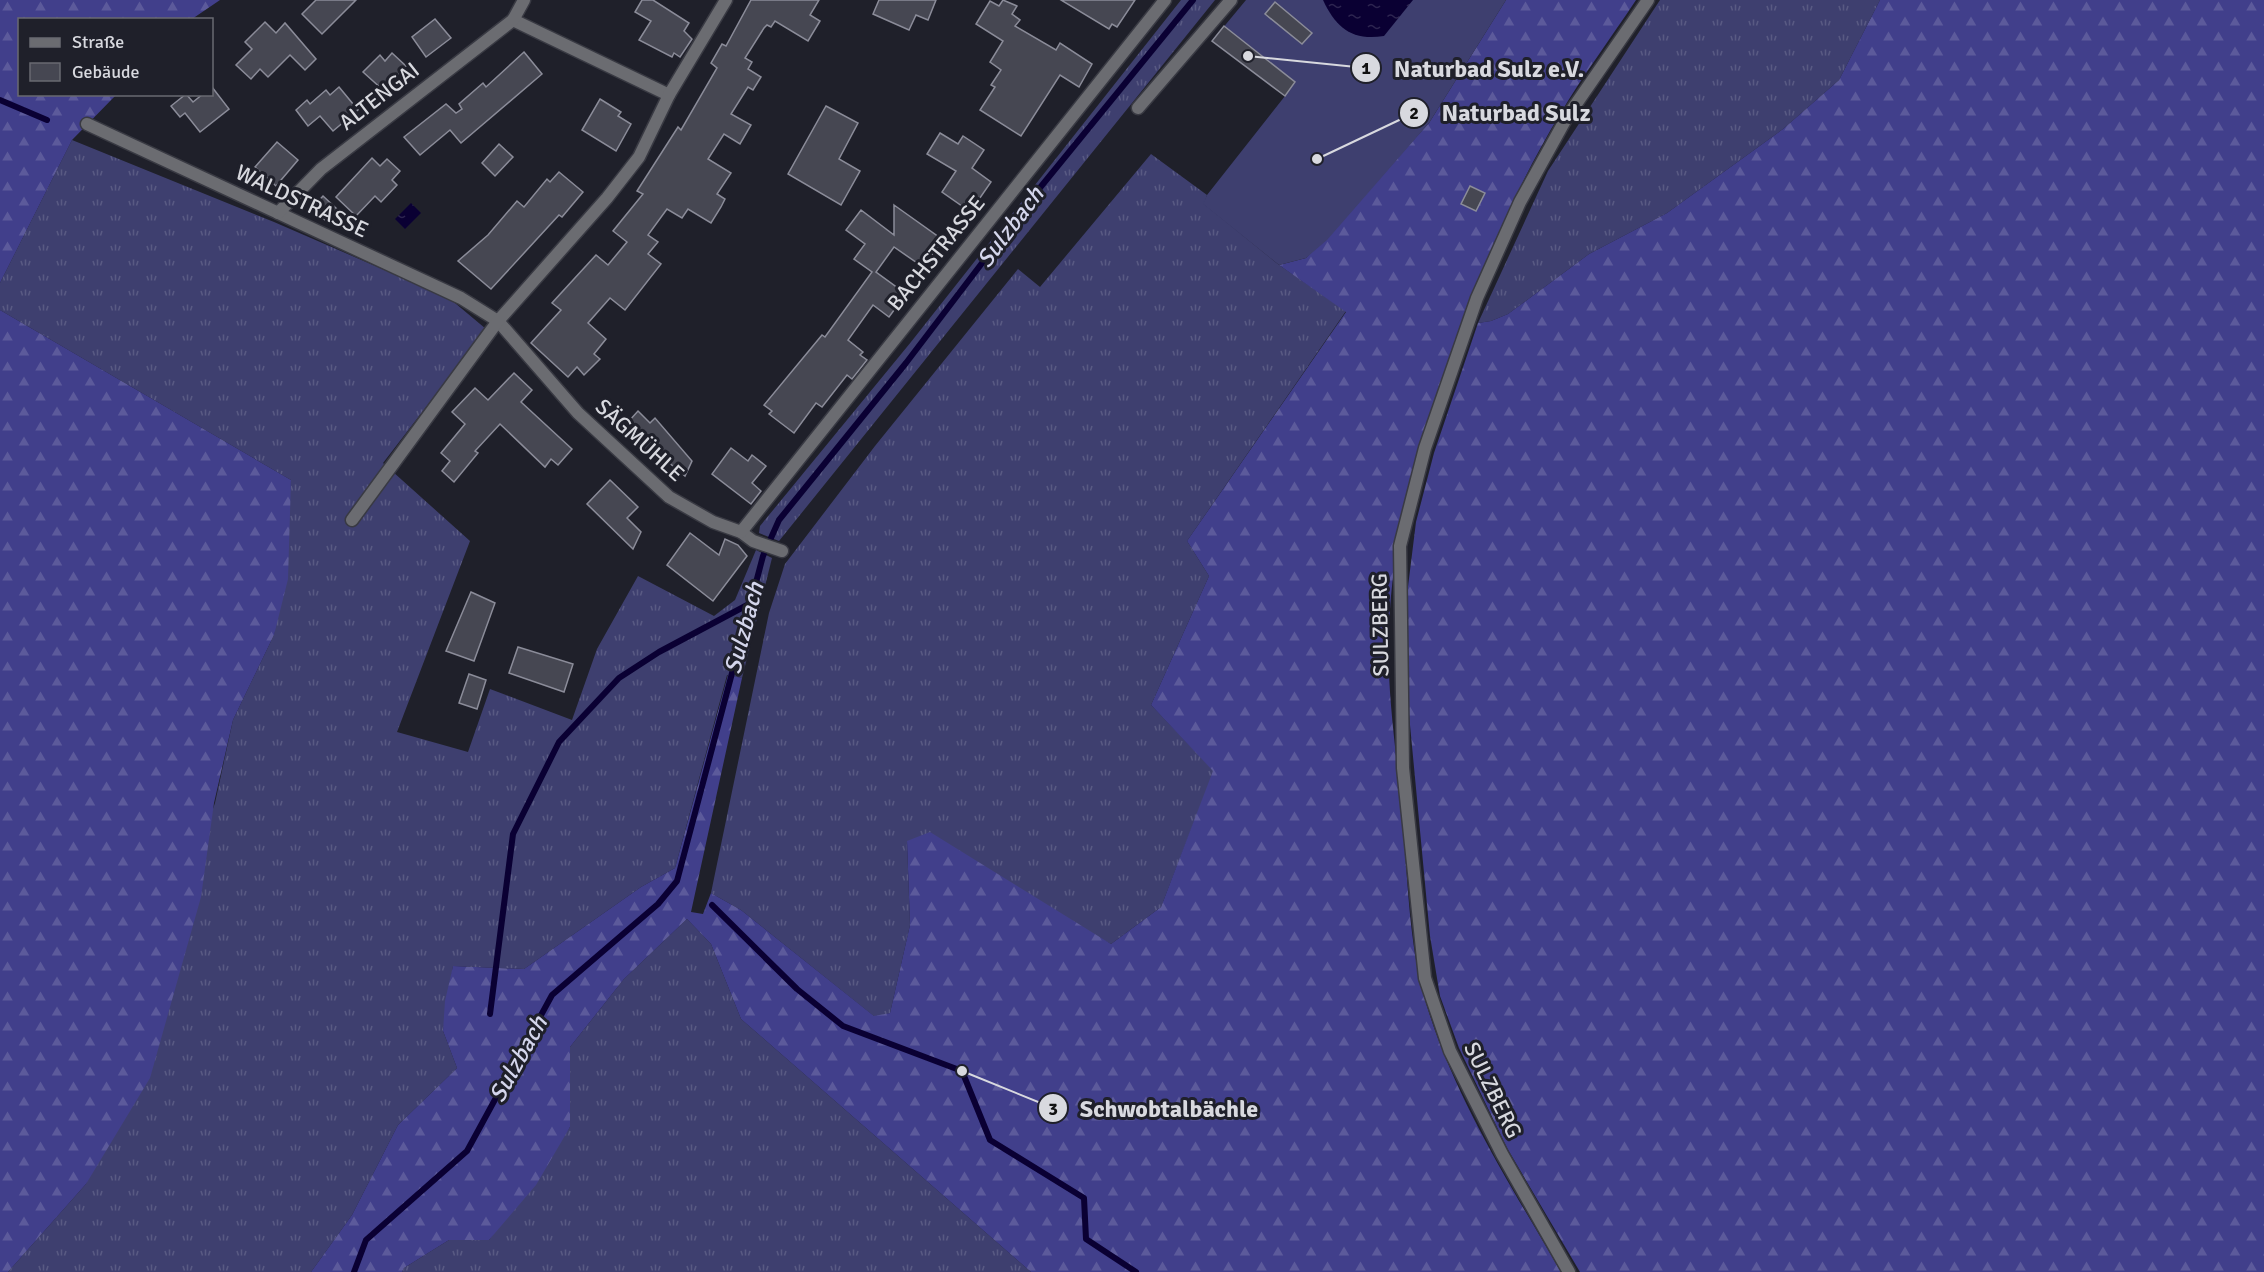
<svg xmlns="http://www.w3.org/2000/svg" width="2264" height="1272" font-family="Signika,sans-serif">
  <defs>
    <pattern id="grass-tufts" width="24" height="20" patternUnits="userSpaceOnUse" patternTransform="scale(1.5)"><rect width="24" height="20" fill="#3e3f6f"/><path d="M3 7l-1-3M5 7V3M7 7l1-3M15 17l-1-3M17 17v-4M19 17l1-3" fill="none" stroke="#595a83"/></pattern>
    <pattern id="forest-firs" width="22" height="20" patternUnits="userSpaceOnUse" patternTransform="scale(1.5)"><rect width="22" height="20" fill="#413f8b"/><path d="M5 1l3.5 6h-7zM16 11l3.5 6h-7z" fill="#5c5a9b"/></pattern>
    <pattern id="water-ripples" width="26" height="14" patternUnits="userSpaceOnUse" patternTransform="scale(1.5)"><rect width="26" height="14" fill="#0a0033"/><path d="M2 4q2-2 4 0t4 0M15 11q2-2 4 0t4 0" fill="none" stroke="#2d2550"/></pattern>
  </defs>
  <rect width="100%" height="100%" fill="#1f202a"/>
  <g fill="url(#grass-tufts)">
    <polygon points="1181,0 1215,0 779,541 759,533 760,526 911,342"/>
    <polygon points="1660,0 1880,0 1839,80 1783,129 1667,213 1589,254 1508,314 1491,321 1478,323 1548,171"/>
    <polygon points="72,140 274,222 449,298 486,329 383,463 470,541 397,732 468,752 490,689 572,720 597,649 638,576 714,616 735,600 756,550 772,558 742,678 727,675 675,868 641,887 524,969 453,966 443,1031 457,1068 398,1125 352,1215 311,1272 8,1272 86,1184 215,803 233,720 274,635 291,480 0,310 0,283"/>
    <polygon points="1151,154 1207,195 1204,204 1279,265 1346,311 1187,541 1209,576 1151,705 1214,771 1161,907 1111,944 907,841 910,925 890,1013 875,1017 741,910 711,893 769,613 785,564 875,446 1018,269 1040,287"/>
    <polygon points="687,919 711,944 741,1019 1031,1272 402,1272 404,1268 449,1240 489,1240 570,1127 570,1047 624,979"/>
  </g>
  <g fill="url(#forest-firs)">
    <polygon points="0,0 220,0 192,19 20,20 20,94 116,95 72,140 0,283"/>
    <path d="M 1506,0 L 1636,0 C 1611,38 1583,75 1560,114 C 1512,194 1476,281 1446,369 C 1418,448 1396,525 1390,609 C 1384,676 1396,746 1402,813 C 1408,875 1408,943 1426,1003 C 1455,1099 1511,1186 1561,1272 L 1031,1272 L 741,1019 L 711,944 L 687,919 L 624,979 L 570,1047 L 570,1127 L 536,1185 L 489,1240 L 449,1240 L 404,1268 L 402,1272 L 311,1272 L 352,1215 L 398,1125 L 457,1068 L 443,1031 L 445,1001 L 453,966 L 524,969 L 641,887 L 675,868 L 728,675 L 742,678 L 691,912 L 703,914 L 711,893 L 741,910 L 874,1016 L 890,1013 L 910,925 L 907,841 L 930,832 L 1111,944 L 1161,907 L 1213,771 L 1151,705 L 1209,576 L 1187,541 L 1346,312 L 1279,265 L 1306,258 L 1429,123 Z"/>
    <polygon points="1880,0 2264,0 2264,1272 1580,1272 1507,1148 1459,1048 1440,996 1430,936 1405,672 1405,611 1416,522 1434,453 1478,323 1491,321 1508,314 1589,254 1667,213 1783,129 1839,80"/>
    <polygon points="0,310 291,480 288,579 274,635 233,720 214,803 201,897 150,1078 86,1184 8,1272 0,1272"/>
  </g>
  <polygon fill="#3e3f6f" points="1246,0 1506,0 1429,123 1327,240 1306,258 1279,265 1203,204 1207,195 1285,96 1212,41"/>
  <g fill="url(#water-ripples)">
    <path d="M 1323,0 L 1413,0 L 1384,36 C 1352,41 1336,28 1323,0 Z"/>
    <polygon points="411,203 421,213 405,229 395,219"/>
  </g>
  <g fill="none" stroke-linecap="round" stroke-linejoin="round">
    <g stroke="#0a0033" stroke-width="6">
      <polyline points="0,100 47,120"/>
      <polyline points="712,905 797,989 843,1026 962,1071 990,1140 1084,1198 1086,1239 1136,1272"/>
      <polyline points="490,1014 513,834 559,742 619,678 659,652 751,603"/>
      <polyline points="354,1272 366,1240 467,1151 552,995 658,904 677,881 763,556 779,520 906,363 1030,200 1193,0"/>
    </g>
  </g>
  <g fill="#464752" stroke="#8b8c99" stroke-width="1.5">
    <polygon points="316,0 356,0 322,34 302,14"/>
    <polygon points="642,0 653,0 689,23 684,31 692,39 680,57 674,53 672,57 639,40 651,21 635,12"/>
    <polygon points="751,0 819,0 810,15 820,21 808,41 775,21 771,27 767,25 764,28 745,58 752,62 748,69 761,77 753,90 748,87 731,114 751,125 740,144 724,134 708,159 731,173 717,194 725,199 721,207 711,223 688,209 682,218 667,209 648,235 658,242 648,254 661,264 625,310 610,298 588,323 606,339 594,354 600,359 584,375 577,367 568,377 531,343 561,310 552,303 596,255 608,265 627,242 613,231 643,194 637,191 678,127 681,130 717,68 711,63 722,44 726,46"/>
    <polygon points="879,0 936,0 928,20 916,15 909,30 873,14"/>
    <polygon points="1003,0 1017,6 1012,14 1020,20 1015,26 1056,50 1060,43 1092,64 1079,87 1060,75 1021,136 980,110 995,87 991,85 1001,70 990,62 1003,41 976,24 990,1 999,6"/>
    <polygon points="1061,0 1135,0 1117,27 1112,24 1109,29"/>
    <polygon points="1275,2 1312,33 1302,44 1265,14"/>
    <polygon points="435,19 451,38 426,57 412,37"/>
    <polygon points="265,22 276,33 285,23 316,59 305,70 290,55 268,77 260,69 251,79 236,65 252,49 245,42"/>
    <polygon points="1224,26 1295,82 1285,96 1212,41"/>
    <polygon points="524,52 542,74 461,143 450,130 420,155 404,137 446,104 456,113 462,109 459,104 483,83 486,87"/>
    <polygon points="392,53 406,66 383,90 363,72 380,55 385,61"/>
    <polygon points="212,87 229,109 200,132 185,113 180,117 171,106 186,94 193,102 203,94 212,94"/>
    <polygon points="339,87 358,110 333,131 320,116 308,126 296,110 307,100 310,104 326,90 330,95"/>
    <polygon points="600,99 621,112 618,116 631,124 616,151 582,130"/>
    <polygon points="826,106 858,123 839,159 860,171 841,205 788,174"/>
    <polygon points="940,133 958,144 963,136 984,150 972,168 991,182 973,208 965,203 962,206 942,192 956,171 927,154"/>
    <polygon points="277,142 298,160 276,186 255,167"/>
    <polygon points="499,144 513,157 495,176 482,163"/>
    <polygon points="372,158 380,166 387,159 400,171 392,180 397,185 381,202 375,196 356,216 336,197"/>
    <polygon points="559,172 583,192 562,217 559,215 491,289 458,261 488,235 517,201 524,207 547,179 550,182"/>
    <polygon points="1470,186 1485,193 1476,211 1461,204"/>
    <polygon points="323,196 337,209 326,221 312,208"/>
    <polygon points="894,205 943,240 923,267 894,247 876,272 906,294 889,317 873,305 848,340 863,352 860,355 867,360 852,379 847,375 822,407 816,403 794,433 769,414 772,411 764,405 822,335 825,337 872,272 854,259 865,244 846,230 861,210 894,235"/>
    <polygon points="514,373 532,390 521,402 572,449 558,465 551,459 545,467 500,424 475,451 478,453 454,482 442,471 450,461 441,453 465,424 452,412 475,388 488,400"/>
    <polygon points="638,411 650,423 655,418 692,461 685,476 655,451 650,457 620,431"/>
    <polygon points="731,448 748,461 752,455 766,466 752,483 761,491 751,504 712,474"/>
    <polygon points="610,480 638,507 627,518 641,532 633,549 587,504"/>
    <polygon points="690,533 719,555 725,539 738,545 747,556 713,601 667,565"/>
    <polygon points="471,592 495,603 474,661 446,651"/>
    <polygon points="518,647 573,664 564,692 509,673"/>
    <polygon points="469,674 486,680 477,709 459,703"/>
  </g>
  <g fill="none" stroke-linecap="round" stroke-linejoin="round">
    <defs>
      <g id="street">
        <polyline points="513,20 669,95"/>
        <polyline points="1138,108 1231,0"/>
        <polyline points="87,124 461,298 498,321 578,413 669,497 713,522 741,532 753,541 782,551"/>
        <polyline points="278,213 321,169 513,20 524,0"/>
        <polyline points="352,520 498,321 607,198 639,157 669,95 726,0"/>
        <polyline points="741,532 1165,0"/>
        <polyline points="1569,1272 1502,1154 1450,1051 1425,978 1403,768 1400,546 1425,448 1477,298 1520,202 1567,117 1648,0"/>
      </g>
    </defs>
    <use href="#street" stroke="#393a43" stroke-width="15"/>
    <use href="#street" stroke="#6b6c71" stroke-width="12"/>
  </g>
  <g text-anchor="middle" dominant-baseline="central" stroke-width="6" stroke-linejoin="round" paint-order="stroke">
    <g font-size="22" fill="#d8d9df" stroke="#1f202a">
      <text transform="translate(379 96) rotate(-38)">ALTENGAI</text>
      <text transform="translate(302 201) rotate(25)">WALDSTRASSE</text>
      <text transform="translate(936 253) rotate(-51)">BACHSTRASSE</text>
      <text transform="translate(640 440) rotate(42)">SÄGMÜHLE</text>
      <text transform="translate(1380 625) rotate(-91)">SULZBERG</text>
      <text transform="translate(1493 1090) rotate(64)">SULZBERG</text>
    </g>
    <g font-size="24" font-style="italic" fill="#d4d6ec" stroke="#1f202a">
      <text transform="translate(1010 227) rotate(-53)">Sulzbach</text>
      <text transform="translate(744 628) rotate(-75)">Sulzbach</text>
      <text transform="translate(518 1059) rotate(-61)">Sulzbach</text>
    </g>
  </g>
  <path fill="none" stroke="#d8d9df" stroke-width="2" d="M1248 56L1366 68M1317 159L1414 113M962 1071L1053 1108"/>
  <g fill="#d8d9df" stroke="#1f202a" stroke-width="2">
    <circle cx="1248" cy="56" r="6"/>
    <circle cx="1317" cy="159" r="6"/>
    <circle cx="962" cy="1071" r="6"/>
    <circle cx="1366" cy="68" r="15"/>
    <circle cx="1414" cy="113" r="15"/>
    <circle cx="1053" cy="1108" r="15"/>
  </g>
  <g font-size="18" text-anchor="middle" font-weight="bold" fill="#111">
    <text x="1366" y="74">1</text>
    <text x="1414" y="119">2</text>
    <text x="1053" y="1115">3</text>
  </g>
  <g font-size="24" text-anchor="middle" font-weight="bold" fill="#d8d9df" stroke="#1f202a" stroke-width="6" stroke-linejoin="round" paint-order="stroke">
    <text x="1489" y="77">Naturbad Sulz e.V.</text>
    <text x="1516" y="121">Naturbad Sulz</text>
    <text x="1169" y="1117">Schwobtalbächle</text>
  </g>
  <rect x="18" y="18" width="195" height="78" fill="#1f202a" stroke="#696a72" stroke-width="1.5"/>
  <rect x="30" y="38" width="30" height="9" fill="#6b6c71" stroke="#696a72" stroke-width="1.5"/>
  <text x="72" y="48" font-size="18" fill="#d8d9df">Straße</text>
  <rect x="30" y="63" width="30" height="18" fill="#464752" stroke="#696a72" stroke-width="1.5"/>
  <text x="72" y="78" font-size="18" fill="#d8d9df">Gebäude</text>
</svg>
